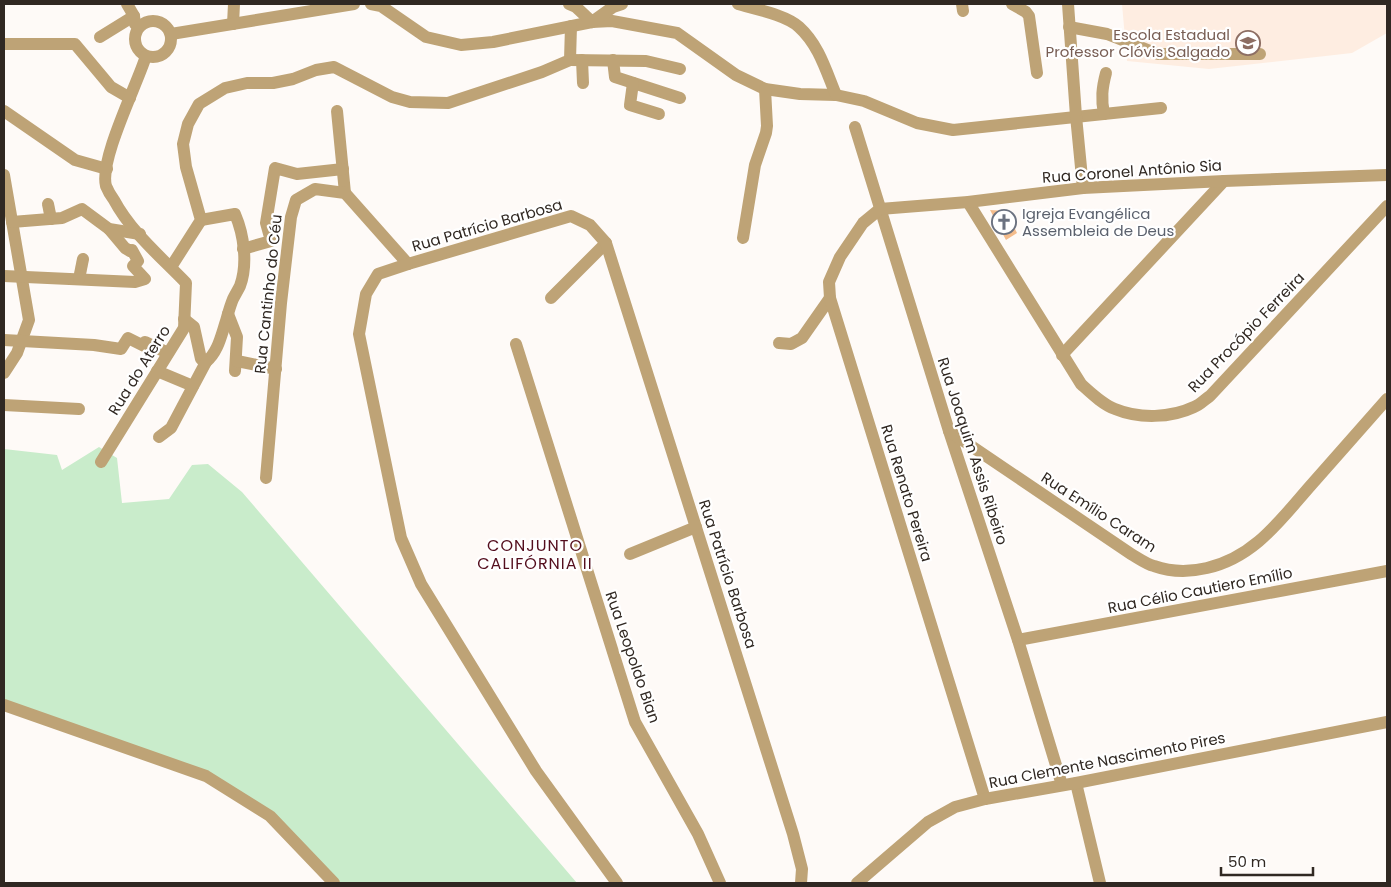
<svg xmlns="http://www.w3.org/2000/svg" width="1391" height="887" font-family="Poppins,sans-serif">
  <rect width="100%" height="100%" fill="#fefaf7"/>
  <polygon fill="#feede1" points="1122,4 1387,4 1387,33 1352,53 1209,69 1127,61"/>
  <polygon fill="#c9eccb" points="99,447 117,458 122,503 169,499 192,465 208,464 242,492 577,883 336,883 271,815 207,775 4,704 4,449 57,455 62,470"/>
  <polygon fill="#f4bc8b" points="990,210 1006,211 1017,233 1006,240"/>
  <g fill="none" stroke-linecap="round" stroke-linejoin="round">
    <g stroke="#bea376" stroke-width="12">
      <polyline points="127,4 134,16 135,24"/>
      <polyline points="371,4 381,6 426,37 461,45 493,42 592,22 612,21 677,33 736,75 765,89 800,94 836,95 864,101 917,123 953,130 1161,108"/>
      <polyline points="569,4 576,7 592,22 613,7 622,4"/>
      <path d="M 738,4 C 755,9 786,15 799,27 C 819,45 826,71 836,95"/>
      <polyline points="962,4 963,11"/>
      <polyline points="1012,4 1026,12 1029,16 1037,73"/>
      <polyline points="1068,4 1076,116 1083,188"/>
      <circle cx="153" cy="39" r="18"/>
      <polyline points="233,24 234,4"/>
      <polyline points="1069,27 1107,34 1158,54 1260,54"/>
      <polyline points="171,34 354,4"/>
      <polyline points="100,37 134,16"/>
      <polyline points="4,44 75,44 111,87 130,98"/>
      <polyline points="570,60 646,61 680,69"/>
      <polyline points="582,60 583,83"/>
      <polyline points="613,60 615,77 680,98"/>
      <polyline points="633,83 630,105 659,114"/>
      <polyline points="4,111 75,160 107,169"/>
      <polyline points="337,111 345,193"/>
      <path d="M 1104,114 C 1101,99 1102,88 1106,73"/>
      <polyline points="855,127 949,431 1018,640 1062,785"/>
      <polyline points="4,175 29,320 17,353 4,373"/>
      <path d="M 968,202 L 1081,384 C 1091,393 1102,404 1115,409 C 1139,419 1171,418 1194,407 C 1200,405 1205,399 1210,396 L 1387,206"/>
      <polyline points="48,204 51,219"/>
      <polyline points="12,222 62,218 82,209 109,229 140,234"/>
      <polyline points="743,238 755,165 766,133 767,126 765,89"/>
      <polyline points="243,249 271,241 266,223 275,168 297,174 343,169"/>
      <polyline points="171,267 201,220 186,167 183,144 188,124 199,104 225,88 247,83 273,83 293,79 316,70 334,67 392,97 410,102 448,103 542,72 570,60 571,26"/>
      <polyline points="4,276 135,282 145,279 133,266 138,261 132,250 130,251 125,248 109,229"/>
      <polyline points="79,279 83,259"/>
      <polyline points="551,298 606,243"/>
      <polyline points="228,314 237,337 235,371"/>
      <path d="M 184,319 L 194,327 L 201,359 L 206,362 C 218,352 221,336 226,321 C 228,314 230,306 233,299 C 235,295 238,290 240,286 C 248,264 244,235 235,214 L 201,220"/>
      <polyline points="4,340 94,345 121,349 128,338 144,346 145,342 168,353"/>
      <polyline points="779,343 791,344 802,338 830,298"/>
      <polyline points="516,344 635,722 698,834 720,883"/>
      <polyline points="1062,355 1224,181"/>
      <polyline points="237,361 276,369"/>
      <polyline points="157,371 193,386"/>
      <polyline points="4,405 79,409"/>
      <path d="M 949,431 L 1131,554 C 1138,558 1146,564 1154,566 C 1171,572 1190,572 1207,568 C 1255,557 1281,519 1312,484 C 1337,456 1362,427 1387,399"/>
      <polyline points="159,437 171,428 206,362"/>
      <path d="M 101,462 L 184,328 L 186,283 C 161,257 131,232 114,200 C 111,196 108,191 106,186 C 99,160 137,85 146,56"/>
      <polyline points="266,478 281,303 291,217 296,200 315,189 345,193 408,264"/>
      <polyline points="630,554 696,527"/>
      <polyline points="1018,640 1387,571"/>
      <polyline points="4,705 206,776 270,816 334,883"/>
      <polyline points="1076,783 1100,883"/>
      <polyline points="985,799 830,298 829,282 840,257 863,223 880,209 968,202 1083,188 1224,181 1387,175"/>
      <polyline points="617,883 536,771 421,584 401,538 359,334 366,294 378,274 408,264 571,216 590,225 606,243 793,834 802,869 801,883"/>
      <polyline points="857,883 928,822 955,807 985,799 1076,783 1387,722"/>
    </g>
  </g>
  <defs>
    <symbol id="school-ring" viewBox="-11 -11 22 22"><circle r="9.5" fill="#fff" stroke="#8d6e63" stroke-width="1.5"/><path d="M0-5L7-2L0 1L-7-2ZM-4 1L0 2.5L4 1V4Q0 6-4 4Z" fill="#8d6e63"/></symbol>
    <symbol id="church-ring" viewBox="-11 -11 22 22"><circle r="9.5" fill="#fff" stroke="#6b7280" stroke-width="1.5"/><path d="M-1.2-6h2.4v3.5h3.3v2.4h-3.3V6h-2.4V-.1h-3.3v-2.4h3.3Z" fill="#6b7280"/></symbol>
  </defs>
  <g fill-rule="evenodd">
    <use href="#school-ring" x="1234" y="29" width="28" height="28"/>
    <use href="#church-ring" x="990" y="208" width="28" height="28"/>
  </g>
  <g text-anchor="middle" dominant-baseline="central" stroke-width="4.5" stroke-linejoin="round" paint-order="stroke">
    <g font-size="15" fill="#785e54" stroke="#fff" text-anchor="end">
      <text x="1230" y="34">Escola Estadual<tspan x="1230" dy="17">Professor Clóvis Salgado</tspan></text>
    </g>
    <g font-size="15" fill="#302822" stroke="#fff">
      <text transform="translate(1132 171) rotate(-4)">Rua Coronel Antônio Sia</text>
      <text transform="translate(487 225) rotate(-16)">Rua Patrício Barbosa</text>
      <text transform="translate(268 294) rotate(-84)">Rua Cantinho do Céu</text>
      <text transform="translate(1246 332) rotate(-46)">Rua Procópio Ferreira</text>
      <text transform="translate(139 370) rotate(-58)">Rua do Aterro</text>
      <text transform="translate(973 451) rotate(72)">Rua Joaquim Assis Ribeiro</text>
      <text transform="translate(907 493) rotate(73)">Rua Renato Pereira</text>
      <text transform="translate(1099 512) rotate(33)">Rua Emílio Caram</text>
      <text transform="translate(728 574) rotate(72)">Rua Patrício Barbosa</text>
      <text transform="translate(1200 590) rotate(-11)">Rua Célio Cautiero Emílio</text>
      <text transform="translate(633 657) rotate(71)">Rua Leopoldo Bian</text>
      <text transform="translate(1107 760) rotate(-11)">Rua Clemente Nascimento Pires</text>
    </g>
    <g font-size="15" fill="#5b616d" stroke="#fff" text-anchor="start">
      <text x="1022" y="213">Igreja Evangélica<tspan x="1022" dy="17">Assembleia de Deus</tspan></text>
    </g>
    <g font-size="16" letter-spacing="1" fill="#540e1d" stroke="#fff">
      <text x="535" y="545">CONJUNTO<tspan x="535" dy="18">CALIFÓRNIA II</tspan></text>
    </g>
  </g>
  <rect width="1391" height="887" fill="none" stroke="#302822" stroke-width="10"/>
  <path d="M1221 867v8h92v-8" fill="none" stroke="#302822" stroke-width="2.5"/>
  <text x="1228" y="867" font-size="15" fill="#302822" stroke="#ffffff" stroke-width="4" paint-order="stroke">50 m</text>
</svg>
